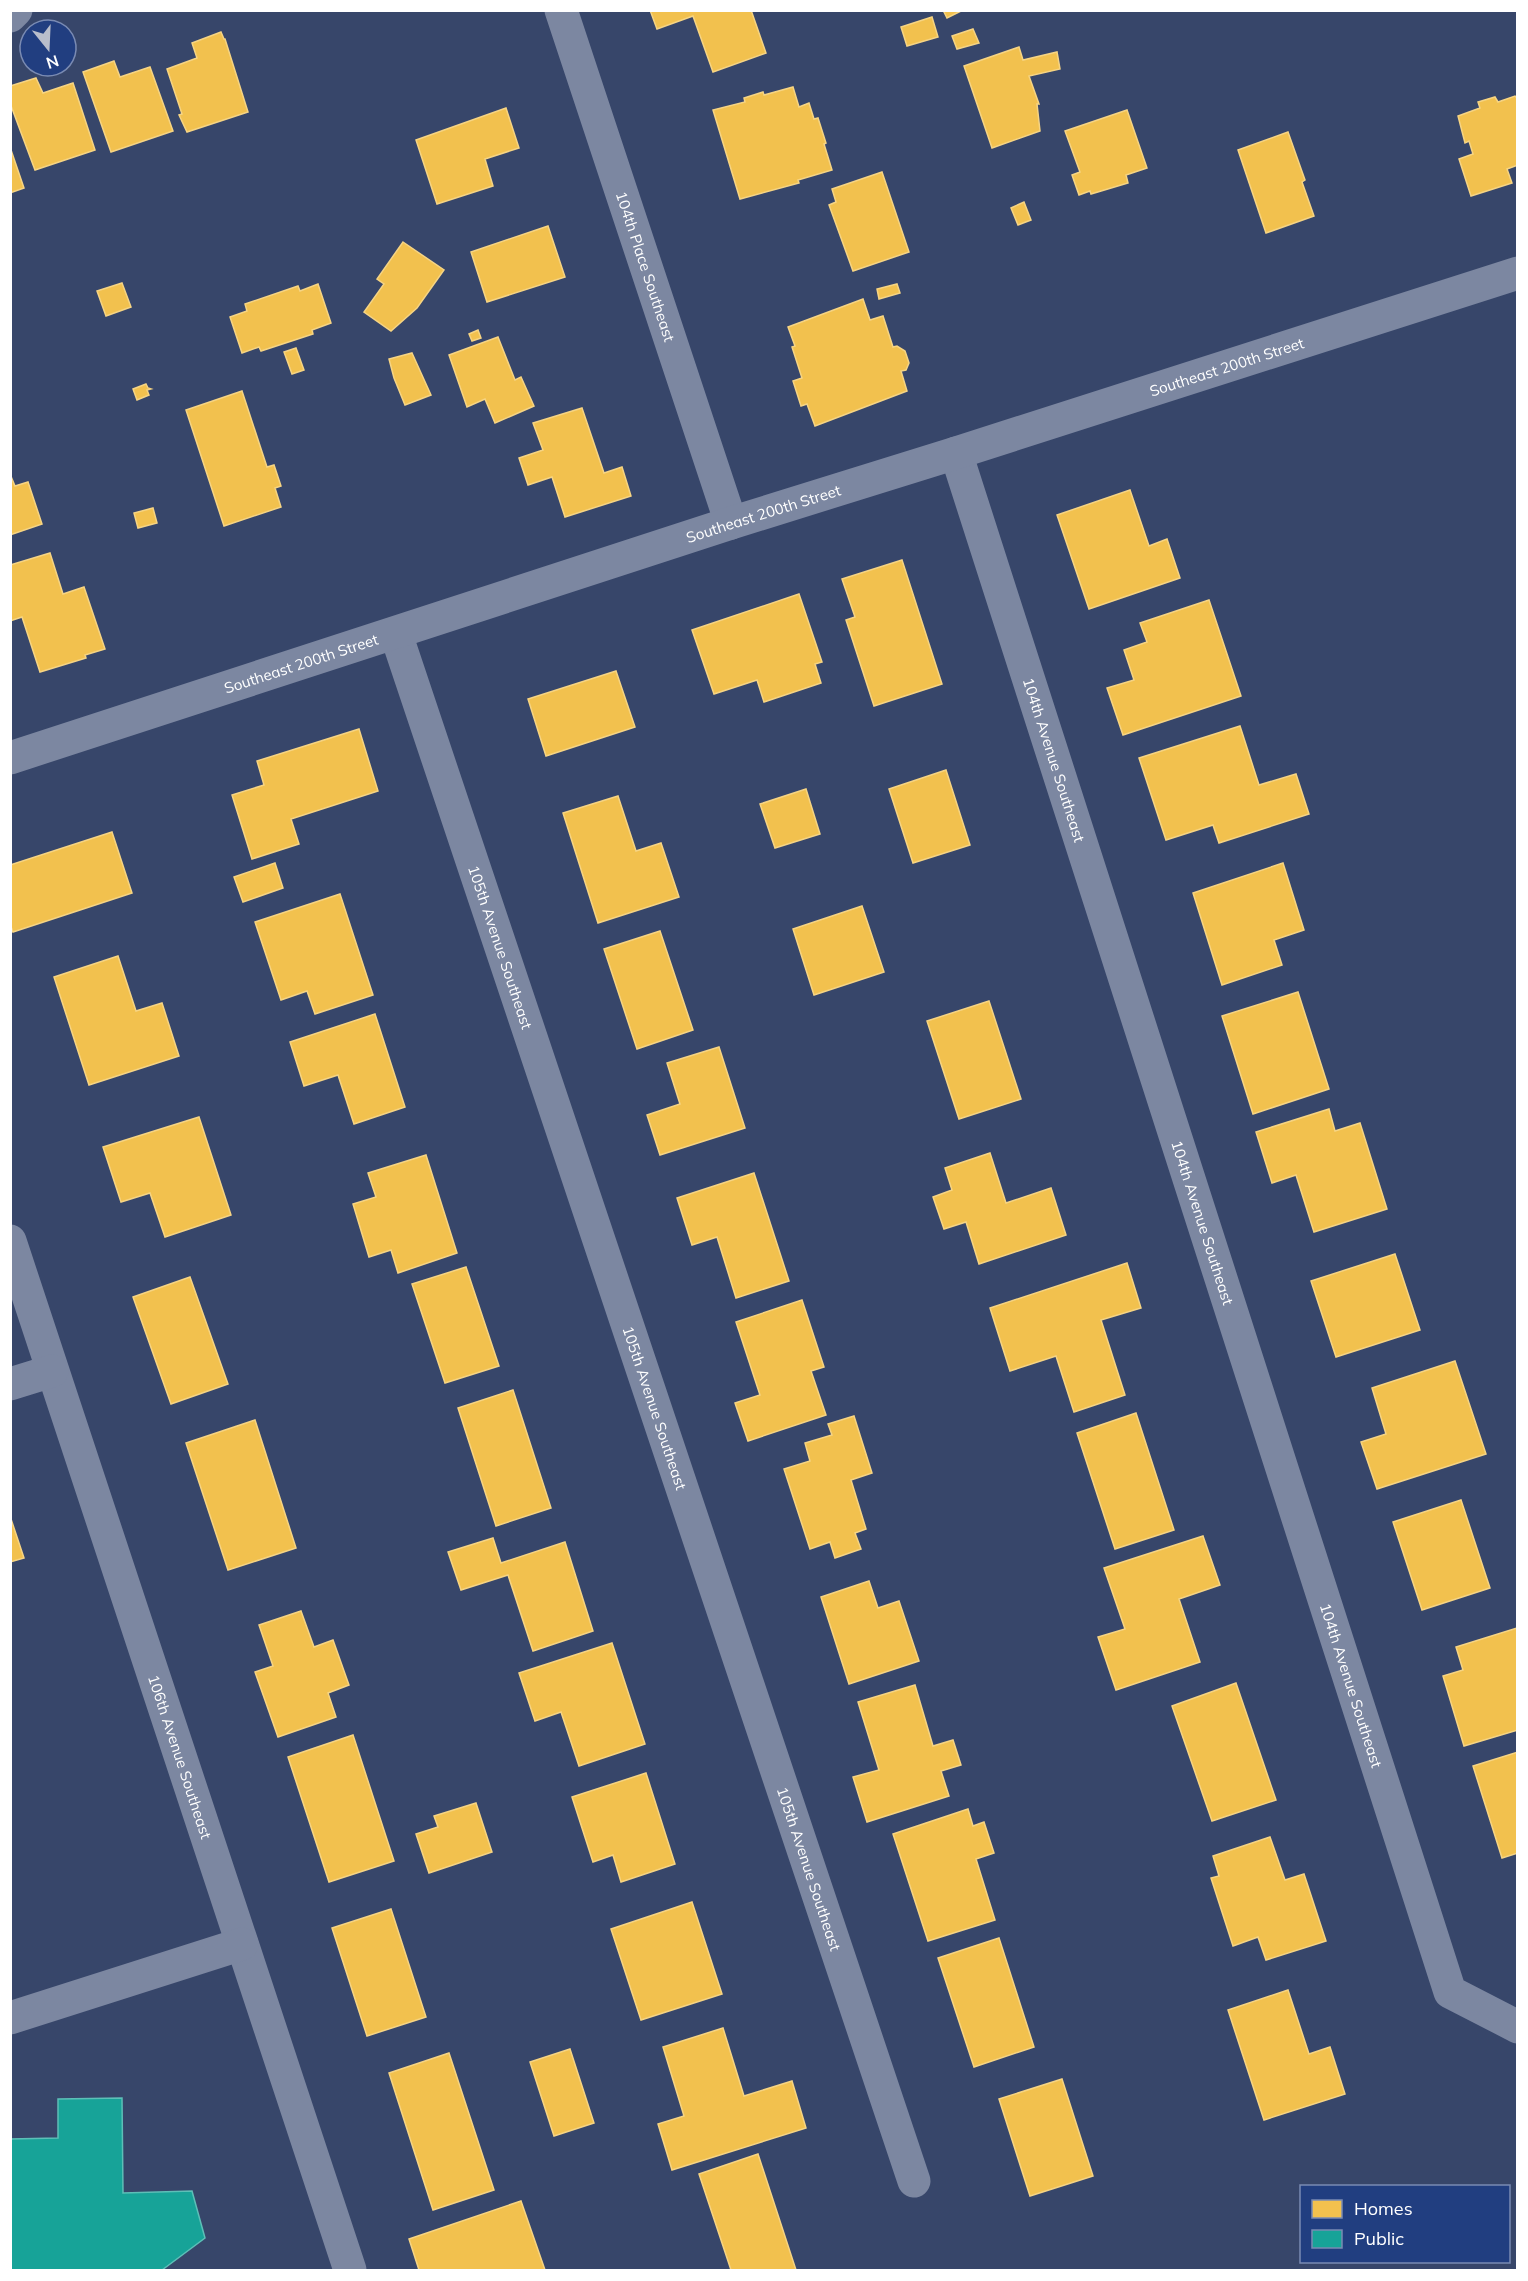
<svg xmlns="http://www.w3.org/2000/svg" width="1528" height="2281" font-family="Mulish,sans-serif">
  <rect width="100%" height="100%" fill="#37466a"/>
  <g fill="#f2c14e" stroke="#f6d483" stroke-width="1.5">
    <polygon points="650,10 751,10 766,53 713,72 693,16 657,29"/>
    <polygon points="943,10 963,10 947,18"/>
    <polygon points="932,17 938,37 907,46 901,27"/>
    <polygon points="973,29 979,43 957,49 952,36"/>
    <polygon points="221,32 224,39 225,39 248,112 187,132 179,115 182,114 167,69 197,58 192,43"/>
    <polygon points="1019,47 1023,60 1057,52 1060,69 1029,76 1039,104 1037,104 1040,131 992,148 964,66"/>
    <polygon points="114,61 120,77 150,67 173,131 111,152 83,72"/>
    <polygon points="36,78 43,93 73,83 95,150 35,170 10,103 10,86"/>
    <polygon points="793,87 799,107 809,103 814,119 818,118 826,143 824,144 832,170 798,180 799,183 740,199 713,110 745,102 744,98 763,92 764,95"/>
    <polygon points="1515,96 1518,99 1518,165 1507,169 1512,183 1471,196 1459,159 1473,154 1469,141 1465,143 1458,116 1480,108 1478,102 1495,97 1498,102"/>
    <polygon points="506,108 519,148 485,159 493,186 437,204 416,140"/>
    <polygon points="1127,110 1147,168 1126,175 1128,183 1091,194 1090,191 1079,195 1072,175 1080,172 1065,131"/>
    <polygon points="1288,132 1305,180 1302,182 1314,216 1266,233 1238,150"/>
    <polygon points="10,147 24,188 10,193"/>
    <polygon points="882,172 909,252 853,271 829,205 836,202 832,189"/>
    <polygon points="1024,202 1031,220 1018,225 1011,208"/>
    <polygon points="548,226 565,277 487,302 471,252"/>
    <polygon points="403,242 444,270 417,308 391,331 364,312 384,284 377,279"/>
    <polygon points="122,283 131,307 106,316 97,291"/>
    <polygon points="318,284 331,323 312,330 313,334 261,351 259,347 242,353 230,317 247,311 245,304 298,286 300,291"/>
    <polygon points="897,284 900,293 879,299 877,289"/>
    <polygon points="863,299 870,320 883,316 893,347 897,346 905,351 909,363 906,370 901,371 907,391 815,426 807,404 801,406 793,381 802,378 792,347 795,346 788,327"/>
    <polygon points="478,330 481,338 472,341 469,334"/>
    <polygon points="498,337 515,380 521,377 534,406 495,423 485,399 467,407 449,355"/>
    <polygon points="296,348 304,370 292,374 284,352"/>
    <polygon points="412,353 431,395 405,405 394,378 389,359"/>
    <polygon points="146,384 148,388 151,389 147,390 149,395 137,400 133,389"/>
    <polygon points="242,391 267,467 274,465 281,486 275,488 281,507 224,526 186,410"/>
    <polygon points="582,408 604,473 622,467 631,496 565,517 552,477 528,485 519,458 543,450 533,423"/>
    <polygon points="10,474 15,486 28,482 42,524 10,535"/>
    <polygon points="1130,490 1149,546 1167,539 1180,578 1089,609 1057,515"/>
    <polygon points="153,508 157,523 138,528 134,513"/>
    <polygon points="50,553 63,594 84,587 105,649 85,655 86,658 40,672 22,617 10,621 10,565"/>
    <polygon points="902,560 942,684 874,706 846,620 855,617 842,579"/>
    <polygon points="799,594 822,662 815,664 821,683 764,702 757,680 714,694 692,630"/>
    <polygon points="1209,600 1241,696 1123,735 1107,688 1134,680 1124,650 1147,642 1140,623"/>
    <polygon points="616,671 635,727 546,756 528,699"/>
    <polygon points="1240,726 1259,785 1296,774 1309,814 1219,843 1213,825 1166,840 1139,758"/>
    <polygon points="359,729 378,791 291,819 299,844 252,859 232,795 264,785 257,761"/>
    <polygon points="946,770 970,845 913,863 889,789"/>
    <polygon points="806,789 820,834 775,848 760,804"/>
    <polygon points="618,796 636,851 661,843 679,897 598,923 563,813"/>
    <polygon points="112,832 132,893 13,932 10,924 10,865"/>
    <polygon points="275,863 283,888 243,902 234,877"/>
    <polygon points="1283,863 1304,930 1274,940 1282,965 1222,985 1193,893"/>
    <polygon points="340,894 373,995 315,1014 307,991 281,1000 255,922"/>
    <polygon points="862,906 884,972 814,995 793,929"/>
    <polygon points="660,931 693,1030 637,1049 604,949"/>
    <polygon points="118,956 136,1011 162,1003 179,1056 89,1085 54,977"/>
    <polygon points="1298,992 1329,1089 1253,1114 1222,1016"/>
    <polygon points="989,1001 1021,1099 959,1119 927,1021"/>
    <polygon points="375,1014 405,1107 354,1124 338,1075 304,1086 290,1042"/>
    <polygon points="719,1047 745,1128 660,1155 647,1115 680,1104 667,1063"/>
    <polygon points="1329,1109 1335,1131 1360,1123 1387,1209 1314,1232 1296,1175 1272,1183 1256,1132"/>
    <polygon points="199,1117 231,1215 165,1237 150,1193 121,1202 103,1147"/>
    <polygon points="990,1153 1006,1203 1051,1188 1066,1235 979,1264 966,1222 944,1229 933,1197 952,1190 945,1168"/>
    <polygon points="426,1155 457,1253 398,1273 391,1250 369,1257 353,1204 376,1197 368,1173"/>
    <polygon points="754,1173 789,1281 736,1298 717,1237 692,1245 677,1198"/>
    <polygon points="1395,1254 1420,1330 1336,1357 1311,1281"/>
    <polygon points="1127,1263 1141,1308 1101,1320 1125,1395 1074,1412 1056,1356 1010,1371 990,1308"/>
    <polygon points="466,1267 499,1366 445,1383 412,1284"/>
    <polygon points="190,1277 228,1384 171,1404 133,1297"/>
    <polygon points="802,1300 824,1367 811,1371 826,1415 748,1441 735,1403 760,1395 736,1322"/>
    <polygon points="1455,1361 1486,1454 1377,1489 1361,1442 1386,1434 1372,1388"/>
    <polygon points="513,1390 551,1508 496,1526 458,1408"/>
    <polygon points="1136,1413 1174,1530 1115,1549 1077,1433"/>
    <polygon points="854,1416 872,1473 851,1480 866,1529 855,1533 861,1549 835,1558 830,1542 810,1549 784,1469 810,1461 805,1443 832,1435 828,1424"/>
    <polygon points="255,1420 296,1548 228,1570 186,1443"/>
    <polygon points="1461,1500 1490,1588 1422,1610 1393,1522"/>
    <polygon points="10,1516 24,1558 10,1562"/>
    <polygon points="1203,1536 1220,1585 1179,1599 1200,1662 1116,1690 1098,1637 1125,1629 1104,1568"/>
    <polygon points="493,1538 501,1563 565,1542 593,1631 533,1651 508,1575 461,1590 448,1552"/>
    <polygon points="869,1581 878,1608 899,1601 919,1661 849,1684 821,1597"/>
    <polygon points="301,1611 314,1647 333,1640 349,1685 328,1693 336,1717 278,1737 255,1672 273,1666 259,1625"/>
    <polygon points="1517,1628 1518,1730 1464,1746 1443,1676 1463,1670 1456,1647"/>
    <polygon points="612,1643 645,1744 579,1766 561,1712 535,1721 519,1673"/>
    <polygon points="1236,1683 1276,1800 1212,1821 1172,1706"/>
    <polygon points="915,1685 933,1746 953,1740 961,1765 941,1771 949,1796 867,1822 853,1777 879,1770 858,1702"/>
    <polygon points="353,1735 394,1861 329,1882 288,1757"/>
    <polygon points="1518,1752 1518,1853 1502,1858 1473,1766"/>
    <polygon points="646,1773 675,1864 621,1882 613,1855 593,1862 572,1797"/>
    <polygon points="476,1803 492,1852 429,1873 416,1834 438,1827 434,1816"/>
    <polygon points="968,1809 973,1826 984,1822 994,1853 976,1859 995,1920 928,1941 893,1834"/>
    <polygon points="1270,1837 1285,1880 1304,1874 1326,1941 1266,1960 1258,1937 1233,1946 1211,1878 1219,1876 1213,1856"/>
    <polygon points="692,1902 722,1994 641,2020 611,1929"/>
    <polygon points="391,1909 426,2017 367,2036 332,1928"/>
    <polygon points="999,1938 1034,2047 974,2067 938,1958"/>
    <polygon points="1288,1990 1309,2054 1330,2047 1345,2094 1264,2120 1228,2010"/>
    <polygon points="723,2028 744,2096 792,2081 806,2128 672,2170 658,2124 684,2116 663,2047"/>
    <polygon points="570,2049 594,2123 554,2136 530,2062"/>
    <polygon points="449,2053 494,2190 433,2210 389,2073"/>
    <polygon points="1062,2079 1093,2176 1030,2196 999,2099"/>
    <polygon points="758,2154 796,2270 731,2270 699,2174"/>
    <polygon points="521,2201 545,2270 419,2270 409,2239"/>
  </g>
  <polygon fill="#17a398" stroke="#5dbfb7" stroke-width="1.5" points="122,2098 123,2193 192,2191 205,2238 162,2270 10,2270 10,2139 58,2138 58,2099"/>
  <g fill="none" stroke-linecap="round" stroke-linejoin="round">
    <g stroke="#7c87a1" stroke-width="33">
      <path id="s1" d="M 561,10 L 731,523"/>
      <polyline points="10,16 16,10"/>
      <path id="s2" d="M 956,453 L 1450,1992 L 1518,2027"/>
      <path id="s3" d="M 396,634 L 914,2181"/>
      <path id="s4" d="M 10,758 L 731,523 L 956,453 L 1518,273"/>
      <path id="s5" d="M 10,1241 L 350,2270"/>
      <polyline points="10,1384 52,1371"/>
      <polyline points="10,2018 242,1944"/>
    </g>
  </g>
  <g text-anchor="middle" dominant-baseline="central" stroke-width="6" stroke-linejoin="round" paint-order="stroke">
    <g font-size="15" fill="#fff" stroke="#213e80">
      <text stroke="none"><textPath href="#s1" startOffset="270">104th Place Southeast</textPath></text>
      <text stroke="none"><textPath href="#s4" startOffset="1278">Southeast 200th Street</textPath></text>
      <text stroke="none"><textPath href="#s4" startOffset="792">Southeast 200th Street</textPath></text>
      <text stroke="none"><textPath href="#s4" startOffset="306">Southeast 200th Street</textPath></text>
      <text stroke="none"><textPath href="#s2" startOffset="322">104th Avenue Southeast</textPath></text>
      <text stroke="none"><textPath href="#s3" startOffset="330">105th Avenue Southeast</textPath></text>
      <text stroke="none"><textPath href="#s2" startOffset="808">104th Avenue Southeast</textPath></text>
      <text stroke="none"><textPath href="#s3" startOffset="816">105th Avenue Southeast</textPath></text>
      <text stroke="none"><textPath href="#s2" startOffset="1294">104th Avenue Southeast</textPath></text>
      <text stroke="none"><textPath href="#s5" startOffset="543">106th Avenue Southeast</textPath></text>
      <text stroke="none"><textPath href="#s3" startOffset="1302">105th Avenue Southeast</textPath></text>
    </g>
  </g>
  <rect width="1528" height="2281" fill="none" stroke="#ffffff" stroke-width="24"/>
  <rect x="1300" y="2185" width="210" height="78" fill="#213e80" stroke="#7a8bb3" stroke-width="1.5"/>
  <rect x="1312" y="2200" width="30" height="18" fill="#f2c14e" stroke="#7a8bb3" stroke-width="1.5"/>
  <text x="1354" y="2215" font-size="18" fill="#ffffff">Homes</text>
  <rect x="1312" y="2230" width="30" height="18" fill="#17a398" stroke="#7a8bb3" stroke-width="1.5"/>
  <text x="1354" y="2245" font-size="18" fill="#ffffff">Public</text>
  <g transform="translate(48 48) rotate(162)"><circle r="28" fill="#213e80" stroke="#7a8bb3" stroke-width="1.5"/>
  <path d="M0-4.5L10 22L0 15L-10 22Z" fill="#b9becb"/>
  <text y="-9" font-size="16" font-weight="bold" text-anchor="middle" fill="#ffffff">N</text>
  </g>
</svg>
